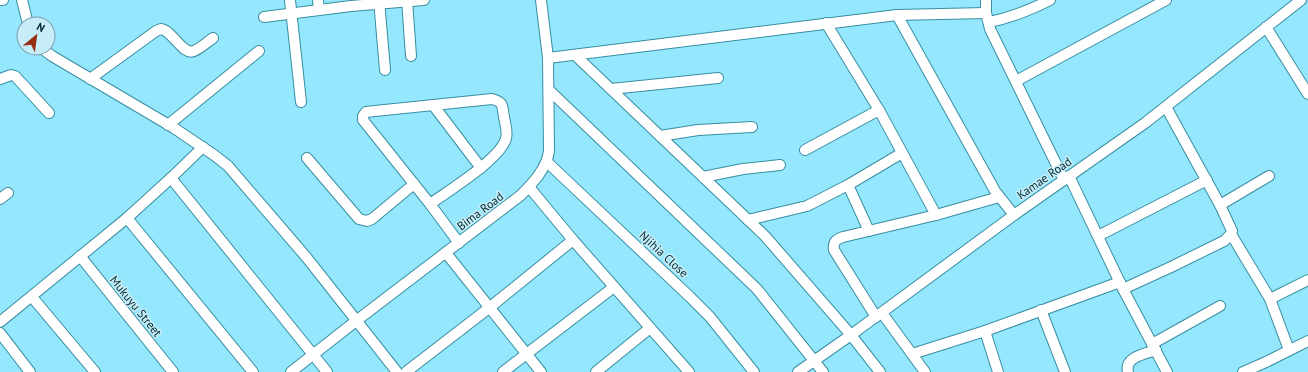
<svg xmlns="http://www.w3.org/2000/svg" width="1308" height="372" font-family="'PT Sans',sans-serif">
  <rect width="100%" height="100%" fill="#94e7fd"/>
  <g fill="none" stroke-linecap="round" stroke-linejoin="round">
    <defs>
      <g id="minor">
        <polyline points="0,0 3,0"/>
        <polyline points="22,0 28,24"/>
        <polyline points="290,0 301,102"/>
        <polyline points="318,0 319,10"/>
        <polyline points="379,0 385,70"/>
        <polyline points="407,0 411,56"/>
        <polyline points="986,0 986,13 990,29 1064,180"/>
        <polyline points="897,15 995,191 1014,215"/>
        <polyline points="264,17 351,6 424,0"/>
        <path d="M 989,22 C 1011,18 1030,10 1050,0"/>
        <polyline points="826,23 879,110 936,215"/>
        <polyline points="1266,27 1308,94"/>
        <polyline points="41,48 52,56 174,128 214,155 228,166 307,258 397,372"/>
        <polyline points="575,55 765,236 851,335 880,372"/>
        <polyline points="548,58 897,15 986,13"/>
        <polyline points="0,79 11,75 15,76 49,113"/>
        <path d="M 90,79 L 156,31 L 161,29 C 173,31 183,56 194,51 C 201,48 207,42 213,38"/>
        <polyline points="1016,81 1166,0"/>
        <polyline points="611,89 718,78"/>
        <polyline points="549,90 757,289 823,372"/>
        <polyline points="433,105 481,168"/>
        <polyline points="168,125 259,51"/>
        <polyline points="660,136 698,130 752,127"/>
        <polyline points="203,147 171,178 327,372"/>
        <polyline points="805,150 879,110"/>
        <polyline points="307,158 359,219 367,221 372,219 414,184"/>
        <polyline points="547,162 690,297 710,317 754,372"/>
        <polyline points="1069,176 1123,289 1167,372"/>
        <polyline points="703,177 743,169 780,165"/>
        <polyline points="848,185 869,231"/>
        <polyline points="529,187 573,240 689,372"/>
        <polyline points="0,199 8,193"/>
        <path d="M 430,204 C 448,191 502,158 506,138 C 508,132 505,123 504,117 C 502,106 504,102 492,99 L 375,111 L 366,112 L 363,116 L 363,120 L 430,204 L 459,243"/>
        <polyline points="1220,205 1269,176"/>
        <polyline points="127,218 253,372"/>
        <polyline points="748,220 807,206 848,185 902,153"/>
        <polyline points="1231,234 1270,299 1289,350"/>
        <polyline points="1098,236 1207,180"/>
        <polyline points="446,253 541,372"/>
        <polyline points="80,256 173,372"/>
        <polyline points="1123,289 1171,267 1224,241 1231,234 1232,231 1220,205 1166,107"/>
        <polyline points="32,297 95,372"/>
        <polyline points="1270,299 1308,280"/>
        <polyline points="1041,310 1065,372"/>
        <polyline points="882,313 925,372"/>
        <path d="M 876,317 L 834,250 C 833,242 835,240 843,237 L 936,215 L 999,197"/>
        <polyline points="0,322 127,218 171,178"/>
        <polyline points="985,331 998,372"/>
        <polyline points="0,333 30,372"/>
        <polyline points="1152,344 1220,306"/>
        <polyline points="912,354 985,331 1120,282"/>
        <path d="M 291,372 L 356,321 L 521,195 C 533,183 547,168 549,151 L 548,58 L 541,0"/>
        <polyline points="406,372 489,308 573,240"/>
        <polyline points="503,372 614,287"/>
        <polyline points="596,372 650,328"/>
        <polyline points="798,372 851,335 1014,215 1145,123 1301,0"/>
        <path d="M 1128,372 C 1124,357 1145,354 1156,350"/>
        <polyline points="1243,372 1266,362 1308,341"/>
      </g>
    </defs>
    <use href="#minor" stroke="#388ea2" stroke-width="12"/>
    <use href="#minor" stroke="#fff" stroke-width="10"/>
  </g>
  <g text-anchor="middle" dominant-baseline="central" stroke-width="3" stroke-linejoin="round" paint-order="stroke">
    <g font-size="12" fill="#022830" stroke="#c6edf8">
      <text transform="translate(1044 178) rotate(-35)">Kamae Road</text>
      <text transform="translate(480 211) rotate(-37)">Bima Road</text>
      <text transform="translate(664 254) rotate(43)">Njihia Close</text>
      <text transform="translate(136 306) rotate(51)">Mukuyu Street</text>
    </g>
  </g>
  <g transform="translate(36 36) rotate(29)"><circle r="19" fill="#c6edf8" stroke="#789ea8"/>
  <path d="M0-3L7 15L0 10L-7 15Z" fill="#972f12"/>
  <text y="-6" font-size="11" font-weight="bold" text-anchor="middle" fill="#022830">N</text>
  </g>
</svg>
